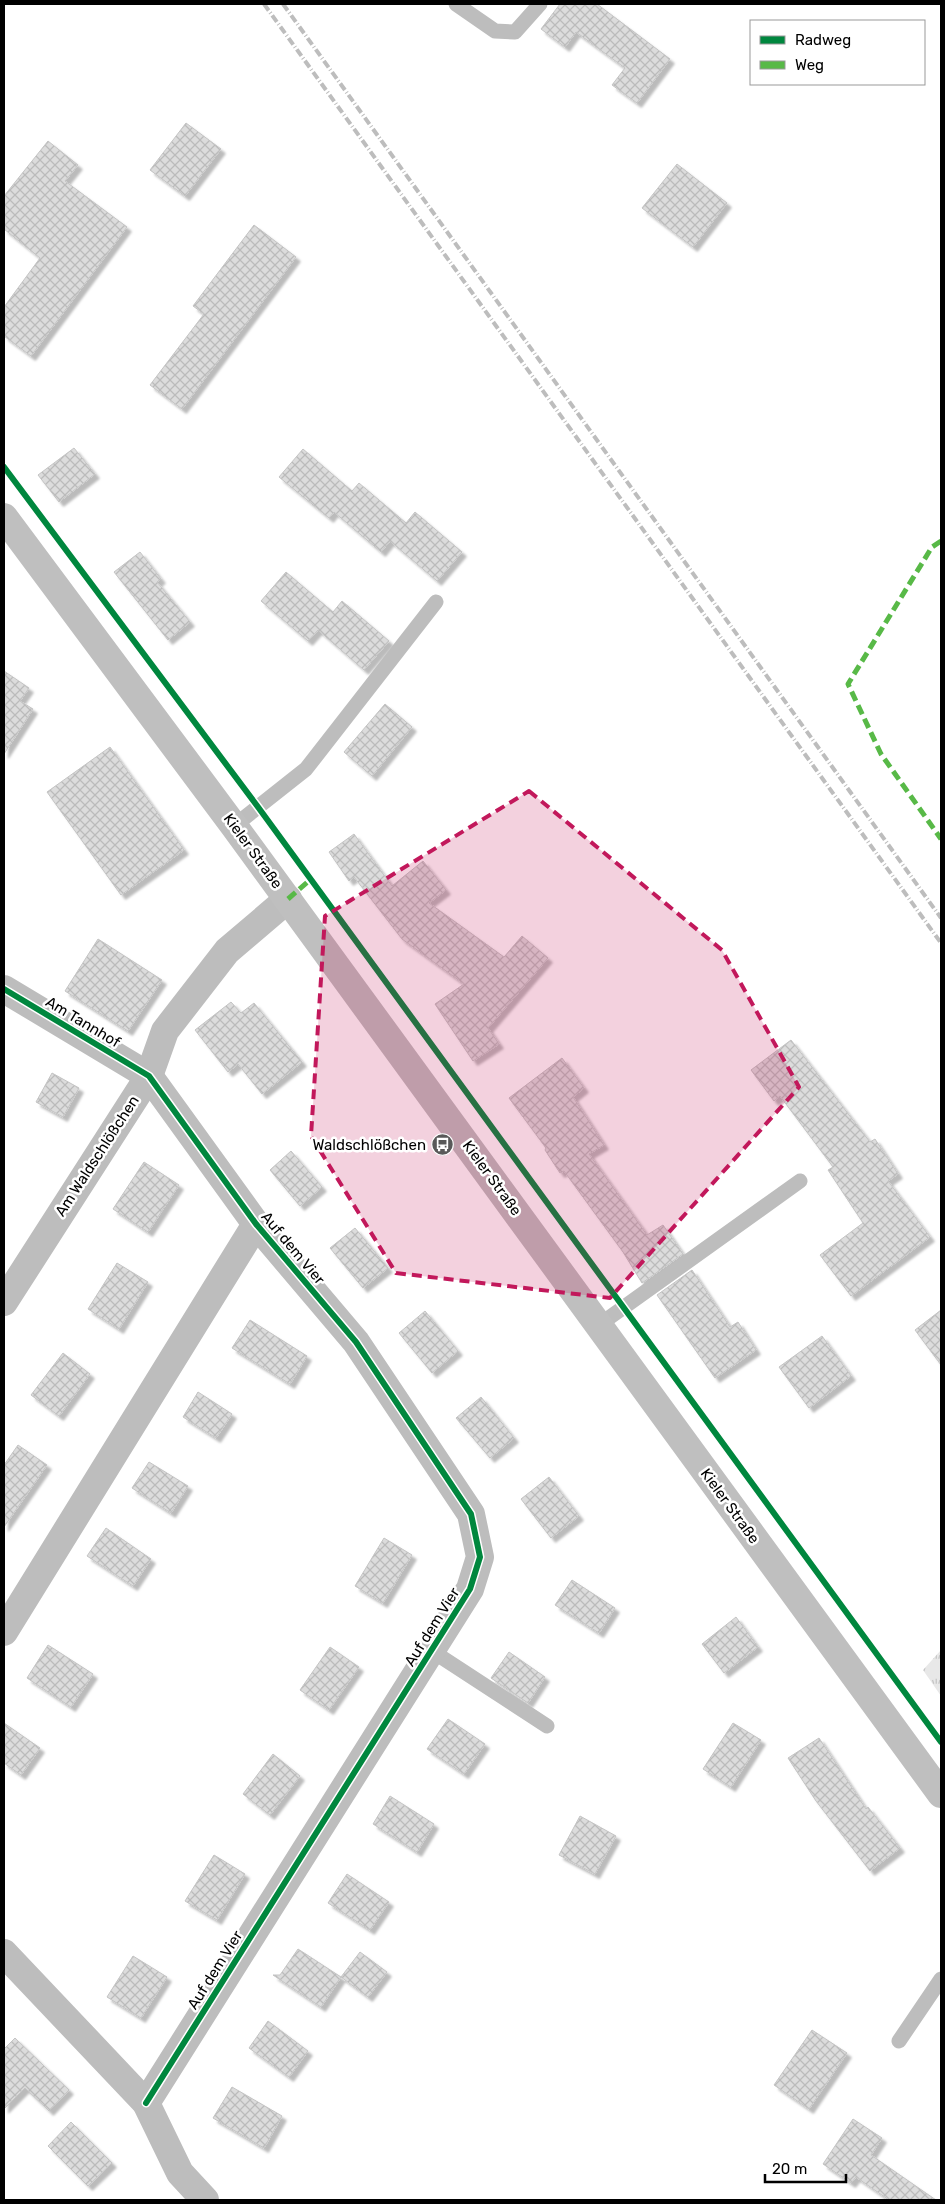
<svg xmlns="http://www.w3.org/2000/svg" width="945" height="2204" font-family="Rubik,sans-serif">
  <defs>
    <pattern id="grass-tufts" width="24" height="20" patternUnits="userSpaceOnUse" patternTransform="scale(1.25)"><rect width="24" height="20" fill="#e8e8e8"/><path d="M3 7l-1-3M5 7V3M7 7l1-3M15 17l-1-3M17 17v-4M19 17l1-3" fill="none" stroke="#c5c5c5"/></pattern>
    <pattern id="building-cross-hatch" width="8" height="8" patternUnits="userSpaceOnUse" patternTransform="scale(1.25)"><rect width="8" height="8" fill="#dcdcdc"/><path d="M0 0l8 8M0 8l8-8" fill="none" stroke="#bbb"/></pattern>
    <filter id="shadow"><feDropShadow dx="4.5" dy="4.5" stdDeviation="1" flood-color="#0004"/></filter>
  </defs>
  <rect width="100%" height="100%" fill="#fff"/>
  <polygon fill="url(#grass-tufts)" points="941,1650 941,1696 923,1670"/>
  <g fill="url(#building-cross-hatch)" stroke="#c4c4c4" filter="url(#shadow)">
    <polygon points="560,4 597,4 670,59 637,103 612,85 625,68 576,32 565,47 541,29"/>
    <polygon points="186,123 221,149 185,196 150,170"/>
    <polygon points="48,141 78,165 65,181 127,227 31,356 4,336 4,307 40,258 4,229 4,196"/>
    <polygon points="677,164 727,203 693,247 642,208"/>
    <polygon points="254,225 296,257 182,409 150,385 204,314 193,306"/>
    <polygon points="74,448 95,474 59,502 38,475"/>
    <polygon points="303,449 352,491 359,483 406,523 415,512 462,552 437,581 390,541 381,552 334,512 329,518 279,477"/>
    <polygon points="140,552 161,579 157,582 190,622 168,640 114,572"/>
    <polygon points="286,572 333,612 342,601 389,641 364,670 318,630 308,641 261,601"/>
    <polygon points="4,671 29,688 20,701 33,709 4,754"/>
    <polygon points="385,704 412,727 372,776 344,752"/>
    <polygon points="110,747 184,850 121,895 47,792"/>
    <polygon points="354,834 392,886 423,861 446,890 429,903 504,957 522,936 548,958 488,1028 499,1044 473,1061 435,1004 464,984 402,939 354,877 349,881 329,852"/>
    <polygon points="98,939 162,980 128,1031 65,991"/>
    <polygon points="231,1002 241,1013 254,1003 302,1062 262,1094 238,1064 228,1072 195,1030"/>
    <polygon points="791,1040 870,1142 875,1139 898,1174 888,1181 930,1237 851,1296 820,1255 863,1223 828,1170 833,1167 780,1096 774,1101 751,1070"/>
    <polygon points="562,1058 584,1088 573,1097 604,1145 589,1154 647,1235 663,1225 683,1254 642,1283 623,1252 564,1171 560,1173 545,1150 546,1148 509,1098"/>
    <polygon points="52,1073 79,1088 63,1117 36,1102"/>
    <polygon points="291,1151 322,1187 300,1206 270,1170"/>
    <polygon points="144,1162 179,1185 148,1232 113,1209"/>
    <polygon points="355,1228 388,1268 363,1288 330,1248"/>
    <polygon points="117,1263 148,1282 119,1329 88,1309"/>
    <polygon points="692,1270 730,1327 738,1322 756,1350 715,1378 657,1295"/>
    <polygon points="941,1310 941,1365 915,1330"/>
    <polygon points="425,1311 458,1351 432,1373 399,1333"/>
    <polygon points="250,1320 307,1356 290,1384 232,1348"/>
    <polygon points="822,1336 851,1376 809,1408 779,1367"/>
    <polygon points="63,1353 90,1374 59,1416 31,1395"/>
    <polygon points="198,1392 232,1414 216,1438 183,1417"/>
    <polygon points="481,1397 514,1438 490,1458 456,1418"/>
    <polygon points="18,1445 47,1465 4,1527 4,1465"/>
    <polygon points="149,1462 188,1486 171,1513 132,1488"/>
    <polygon points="549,1477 579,1516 551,1538 521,1499"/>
    <polygon points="106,1528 151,1559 133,1586 87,1556"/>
    <polygon points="384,1538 412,1555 383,1603 355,1586"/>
    <polygon points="572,1580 615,1608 599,1633 555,1605"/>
    <polygon points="736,1617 758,1647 724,1673 702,1644"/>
    <polygon points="48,1645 93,1674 71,1707 27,1678"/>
    <polygon points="330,1647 359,1667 329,1710 300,1690"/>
    <polygon points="509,1652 545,1677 528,1703 491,1678"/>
    <polygon points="448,1719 485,1744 464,1774 427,1749"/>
    <polygon points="4,1723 40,1748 21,1775 4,1763"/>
    <polygon points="733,1723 761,1740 731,1787 703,1769"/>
    <polygon points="819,1738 866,1809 868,1807 900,1848 870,1871 816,1801 788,1758"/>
    <polygon points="273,1754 300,1776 270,1815 243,1794"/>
    <polygon points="390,1796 434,1824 417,1852 373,1824"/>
    <polygon points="580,1816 616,1836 595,1874 559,1855"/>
    <polygon points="214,1855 245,1874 217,1920 185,1901"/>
    <polygon points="347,1874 389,1902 370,1930 328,1903"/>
    <polygon points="298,1949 341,1977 321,2007 273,1975 280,1975"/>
    <polygon points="360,1952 387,1972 368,1997 341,1977"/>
    <polygon points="133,1956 167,1977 141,2018 107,1997"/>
    <polygon points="268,2021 308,2051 289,2077 249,2048"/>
    <polygon points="812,2030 847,2053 809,2109 774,2085"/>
    <polygon points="15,2038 69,2090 49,2111 25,2088 4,2109 4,2049"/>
    <polygon points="232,2087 282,2116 264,2148 213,2118"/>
    <polygon points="853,2119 882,2138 871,2155 936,2200 889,2200 856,2177 851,2183 823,2164"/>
    <polygon points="71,2122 112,2163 88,2186 48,2146"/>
  </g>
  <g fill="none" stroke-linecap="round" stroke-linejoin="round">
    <g stroke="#bdbdbd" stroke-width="15">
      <polyline points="456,4 495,31 515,32 540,4"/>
      <polyline points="234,826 306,769 436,602"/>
      <polyline points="599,1325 800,1181"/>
      <polyline points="432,1651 547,1726"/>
      <polyline points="899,2041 941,1979"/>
    </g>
    <g stroke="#bdbdbd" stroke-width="28">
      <polyline points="4,989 149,1076 256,1224 356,1342 471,1514 480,1557 470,1589 146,2103"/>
      <polyline points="4,1302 149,1076 165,1031 227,951 288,899"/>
      <polyline points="4,1632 256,1224"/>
      <polyline points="4,1953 146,2103 180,2173 205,2200"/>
    </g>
    <polyline stroke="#bfbfbf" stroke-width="28" points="4,517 234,826 941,1794"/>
    <g stroke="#bdbdbd" stroke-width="4" stroke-dasharray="8 2.5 1 2.5" stroke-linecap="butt">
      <polyline points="264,4 941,943"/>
      <polyline points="283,4 941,918"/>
    </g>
    <g stroke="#58b947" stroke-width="5" stroke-dasharray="10 5" stroke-linecap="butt">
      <polyline points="941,541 932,547 848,684 881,754 941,839"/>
      <polyline points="288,899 311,879"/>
    </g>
    <defs>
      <g id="cycleway">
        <polyline points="4,467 258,807 941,1742"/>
        <polyline points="4,989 149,1076 256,1224 356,1342 471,1514 480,1557 470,1589 146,2103"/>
      </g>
    </defs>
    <use href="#cycleway" stroke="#fff" stroke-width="9"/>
    <use href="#cycleway" stroke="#00873e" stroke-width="6"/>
  </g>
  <path fill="#c2185b" fill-opacity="0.2" stroke="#c2185b" stroke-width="4" stroke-dasharray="10 6" stroke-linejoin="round" d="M 529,791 L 722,950 L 799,1087 L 610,1298 L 396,1273 L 311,1136 L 325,916 Z"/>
  <defs>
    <symbol id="bus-disc" viewBox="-11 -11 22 22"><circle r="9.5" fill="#595959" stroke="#fff"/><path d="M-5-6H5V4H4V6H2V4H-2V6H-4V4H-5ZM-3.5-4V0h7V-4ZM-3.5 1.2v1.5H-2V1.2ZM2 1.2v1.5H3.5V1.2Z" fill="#fff"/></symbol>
  </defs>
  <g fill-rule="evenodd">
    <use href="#bus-disc" x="430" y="1132" width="25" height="25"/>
  </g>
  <g text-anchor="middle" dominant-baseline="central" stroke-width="5" stroke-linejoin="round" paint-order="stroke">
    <g font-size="15" fill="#000" stroke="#fff">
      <text transform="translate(253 851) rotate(54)">Kieler Straße</text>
      <text transform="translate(83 1022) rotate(31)">Am Tannhof</text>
      <text transform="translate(97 1156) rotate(-57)">Am Waldschlößchen</text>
      <text transform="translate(492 1178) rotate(54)">Kieler Straße</text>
      <text transform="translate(293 1248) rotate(50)">Auf dem Vier</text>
      <text transform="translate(730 1506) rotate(54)">Kieler Straße</text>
      <text transform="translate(432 1627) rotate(-58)">Auf dem Vier</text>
      <text transform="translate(215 1970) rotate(-58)">Auf dem Vier</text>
    </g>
    <g font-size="15" fill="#000" stroke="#fff" text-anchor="end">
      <text x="426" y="1145">Waldschlößchen</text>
    </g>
  </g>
  <rect width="945" height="2204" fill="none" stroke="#000000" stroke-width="10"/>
  <rect x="750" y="20" width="175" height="65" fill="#ffffff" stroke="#999999"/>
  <rect x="760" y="36" width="25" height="8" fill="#00873e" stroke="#999999"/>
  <text x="795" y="45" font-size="15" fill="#000000">Radweg</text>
  <rect x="760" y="61" width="25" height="8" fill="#58b947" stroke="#999999"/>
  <text x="795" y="70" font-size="15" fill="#000000">Weg</text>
  <path d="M765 2174v8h81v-8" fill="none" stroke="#000000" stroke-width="2.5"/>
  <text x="772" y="2174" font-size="15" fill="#000000" stroke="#ffffff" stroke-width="4" paint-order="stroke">20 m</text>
</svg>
